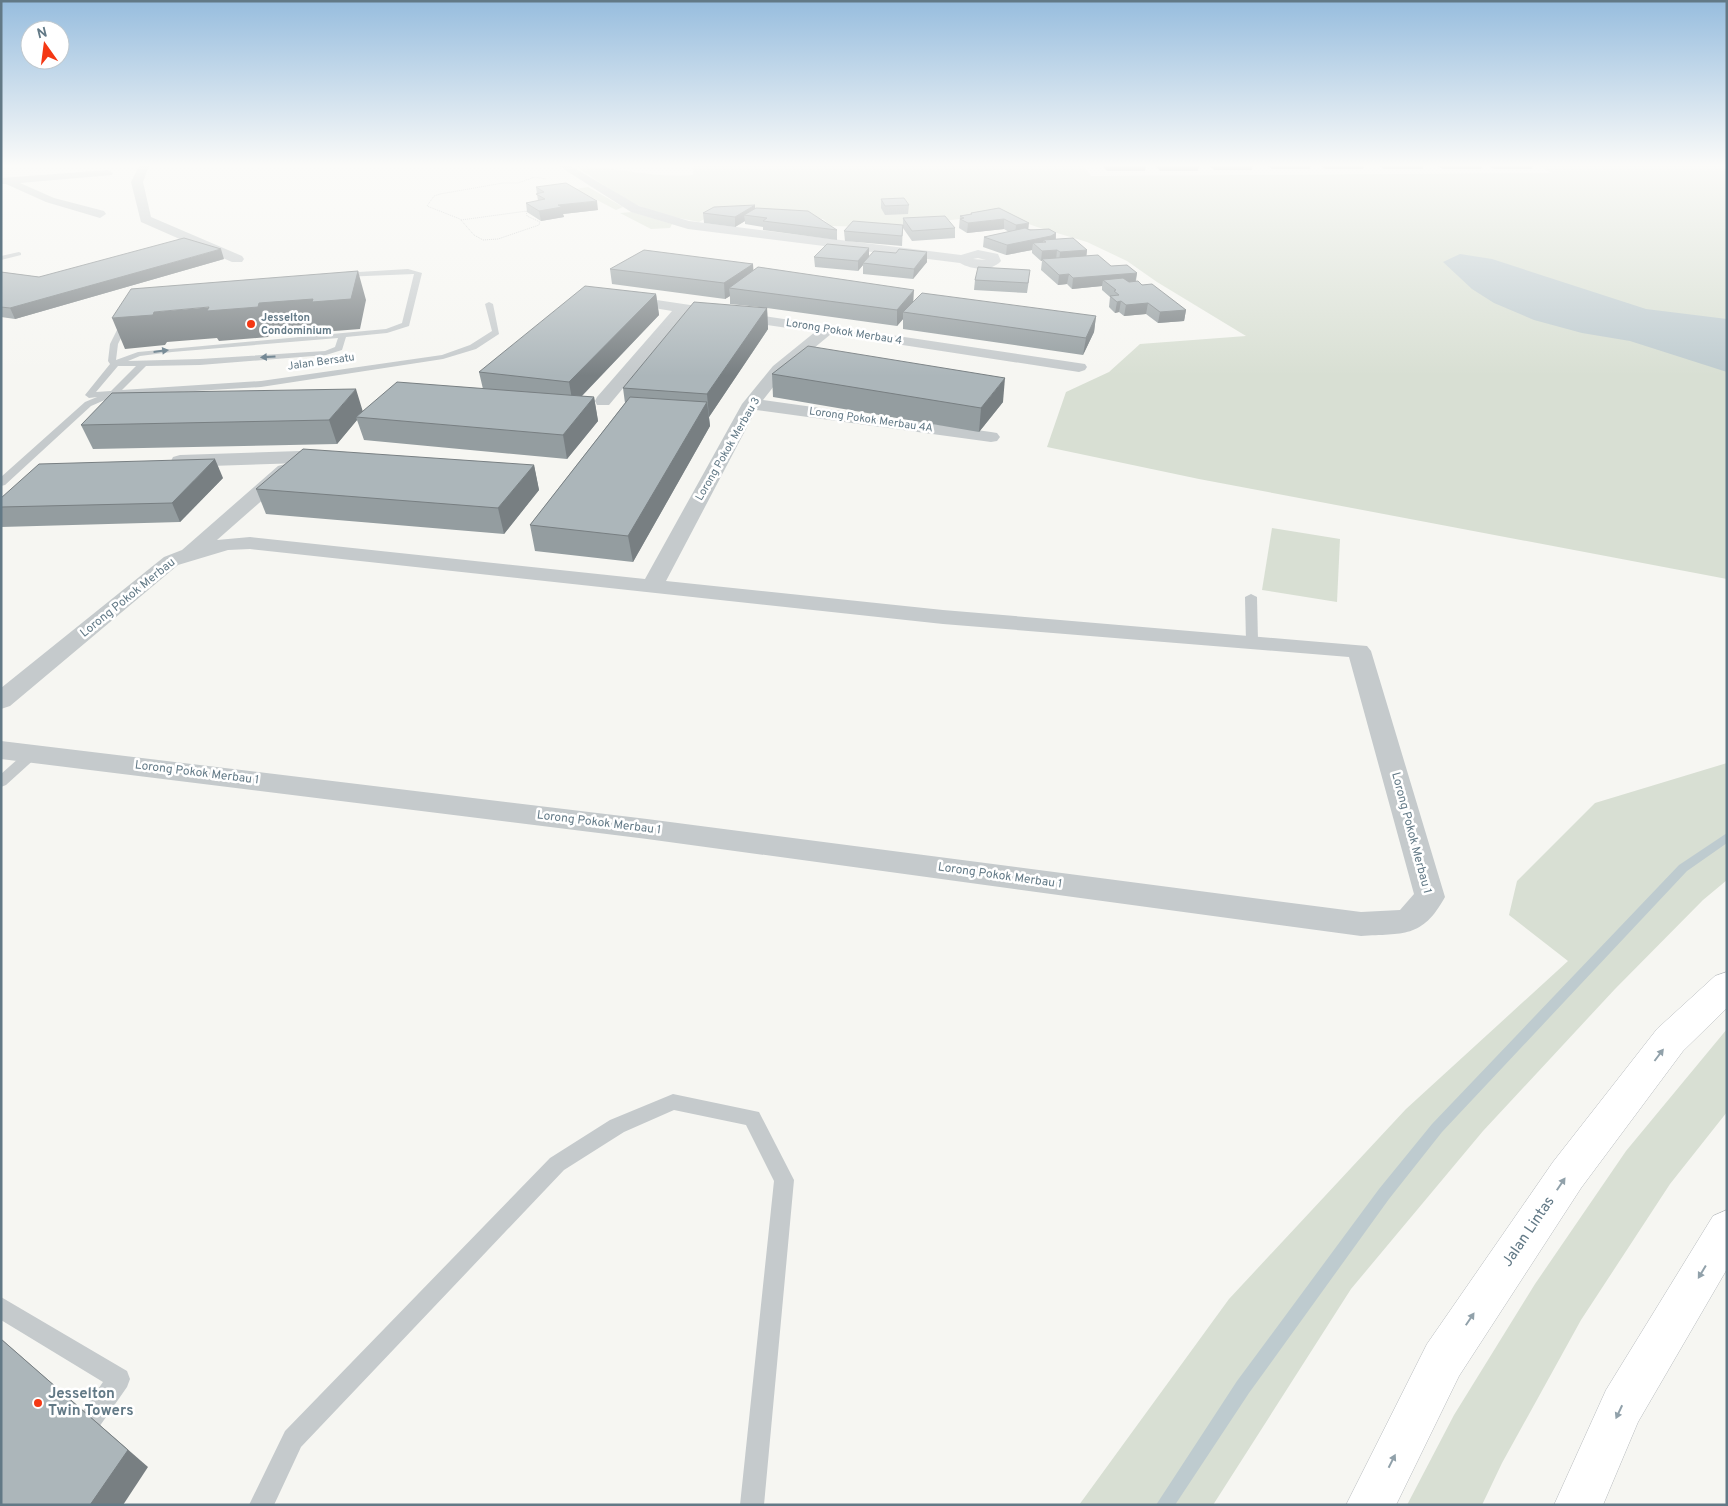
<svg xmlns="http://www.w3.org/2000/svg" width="1728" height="1506" font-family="Overpass,sans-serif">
  <rect width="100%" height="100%" fill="#f6f6f2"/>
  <g fill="#d8dfd3">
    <path d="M 575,166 C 615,166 654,179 693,175 L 694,166 L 1084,166 L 1091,176 L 1552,173 L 1538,166 L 1727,166 L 1727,579 L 1199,479 L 1047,447 L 1066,392 L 1109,372 L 1140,344 L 1246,336 L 1157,282 L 1127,261 L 1087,242 L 1037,227 L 1004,215 L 875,227 L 831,226 L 823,219 L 728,206 L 699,222 L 663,215 L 629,202 Z"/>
    <polygon points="588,187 623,207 616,210 576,189"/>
    <polygon points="632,212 672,224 670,228 651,229 620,213"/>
    <polygon points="1272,528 1340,539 1337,602 1262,590"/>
    <polygon points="1727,763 1727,880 1703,900 1615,989 1483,1131 1351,1289 1213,1505 1079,1505 1229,1299 1406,1109 1568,961 1509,915 1517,881 1595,803"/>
    <polygon points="1727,1029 1727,1112 1670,1184 1581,1320 1502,1463 1482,1505 1407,1505 1454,1415 1535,1284 1626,1151"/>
  </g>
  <polygon fill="#becbcf" points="1460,254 1492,259 1646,309 1727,319 1727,372 1630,341 1582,333 1534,320 1494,303 1472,289 1443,262"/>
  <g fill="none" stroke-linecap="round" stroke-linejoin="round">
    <polygon fill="#becbcf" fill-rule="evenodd" points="1727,833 1727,843 1687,871 1442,1132 1389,1199 1249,1393 1175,1505 1156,1505 1237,1381 1379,1189 1432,1124 1679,865"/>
    <defs>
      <g id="highway">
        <polygon points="1727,972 1727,1008 1683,1051 1581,1188 1459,1376 1396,1505 1346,1505 1427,1344 1553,1162 1657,1029 1715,976"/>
        <polygon points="1727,1210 1727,1269 1638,1422 1603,1505 1554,1505 1606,1390 1713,1216"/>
      </g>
    </defs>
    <use href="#highway" stroke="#b7bbbe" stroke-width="1"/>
    <g stroke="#bec1c3" stroke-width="1" stroke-dasharray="1 1" stroke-linecap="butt">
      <polyline points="526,211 527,216 540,222 539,225 498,239 483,240 474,235 460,219 427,206 434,196 440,194 503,183 518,183 535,177 546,179"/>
      <polyline points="461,220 527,211"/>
    </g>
    <g fill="#c5cacc" fill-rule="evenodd">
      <polygon points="19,252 21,253 21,255 1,260 1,256"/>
      <path d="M 408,269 L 422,273 L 409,326 L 387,333 L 346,337 L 342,350 L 326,355 L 200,365 L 146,366 L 122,390 L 261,381 L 442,355 L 470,345 L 492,331 L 485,304 L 489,302 L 493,304 L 499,334 L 476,349 L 443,359 L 261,387 L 114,396 L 91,406 L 5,485 L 1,486 L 1,477 L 85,402 L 97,397 L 89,398 L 85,395 L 110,364 L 108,361 L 110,344 L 124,316 L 131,318 L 118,344 L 116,360 L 138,352 L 386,329 L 402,323 L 414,274 L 342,277 L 338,275 L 342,273 ZM 338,338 L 335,347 L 325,351 L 200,359 L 128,361 L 140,356 L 172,352 ZM 118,366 L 136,366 L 111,391 L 96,392 Z"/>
      <polygon points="1251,594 1257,597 1258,642 1252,646 1246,642 1245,597"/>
      <polygon points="33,748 38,750 40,753 38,756 6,785 1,787 1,774 28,750"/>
      <polygon points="673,1094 759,1112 794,1180 764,1505 740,1505 774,1181 746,1125 674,1110 624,1132 564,1170 301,1447 274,1505 249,1505 285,1431 550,1158 610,1120"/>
      <polygon points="1,1297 127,1371 130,1379 127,1387 90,1440 82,1444 74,1440 70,1432 74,1424 103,1382 1,1320"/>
    </g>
    <g fill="#c5cacc" fill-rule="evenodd">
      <polygon points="139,166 149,166 143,182 151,217 242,256 244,259 242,262 232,262 141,222 131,182"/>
      <path d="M 559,166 L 571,166 L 639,206 L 689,221 L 961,255 L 978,250 L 998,254 L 1001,261 C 991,272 972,270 960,263 L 688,229 L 631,212 ZM 978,258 L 986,260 L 973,259 Z"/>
      <polygon points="108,170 113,173 112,175 20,183 54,198 104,211 106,214 100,218 46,202 6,184 1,184 1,178"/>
      <path d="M 623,295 L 1085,364 L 1087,367 L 1085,370 L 1079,372 L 831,334 L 785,372 L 763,400 L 991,432 L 997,433 L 1000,437 L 997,441 L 991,442 L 756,410 L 666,581 L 943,610 L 1367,646 L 1371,651 L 1445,897 C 1422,939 1403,933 1361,936 L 647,839 L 1,759 L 1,741 L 647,819 L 1361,912 L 1400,910 L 1414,894 L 1349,657 L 943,624 L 250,549 L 228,550 L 178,565 L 10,706 L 1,709 L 1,688 L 164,557 L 182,550 L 278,466 L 285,464 L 292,466 L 294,470 L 292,474 L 217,540 L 250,537 L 645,579 L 742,404 L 773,366 L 815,332 L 686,313 L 609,405 L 597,405 L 595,401 L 597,397 L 672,311 L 618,302 L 616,299 L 618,296 Z"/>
      <polygon points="300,451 335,454 337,458 335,462 180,467 173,465 171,461 173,457 180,455"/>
    </g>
    <use href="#highway" fill="#fff" fill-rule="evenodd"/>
  </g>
  <g fill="#949da0">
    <polygon points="1103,166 1146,166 1145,171 1107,171"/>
    <polygon points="1156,166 1199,166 1198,171 1160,171"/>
    <polygon points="1210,166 1253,166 1252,170 1214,170"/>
    <polygon points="1268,166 1311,166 1310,169 1272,169"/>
    <polygon points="1321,166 1364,166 1363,169 1325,169"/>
    <polygon points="1380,166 1423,166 1423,169 1384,169"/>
    <polygon points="1437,166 1482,166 1481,169 1443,169"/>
    <polygon points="1489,166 1533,166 1532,169 1494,169"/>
    <polygon points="536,187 598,210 563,214 564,217 541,221 527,212 526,203 538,201"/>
    <polygon points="881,199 909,205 908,214 885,215 881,208"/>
    <polygon points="755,208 837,230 837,240 763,230 763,227 745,224 745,221 735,227 704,223 703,213"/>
    <polygon points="999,208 1028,229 1056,233 1056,239 1087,250 1086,256 1111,266 1137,273 1136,281 1186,310 1184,321 1158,323 1146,314 1124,316 1119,312 1115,313 1109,307 1110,297 1102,290 1102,286 1072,289 1067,284 1058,285 1041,270 1042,261 1041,261 1032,253 1032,250 1006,255 983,247 984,237 1009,232 1004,229 967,233 959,228 960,216 970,214 971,213"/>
    <polygon points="903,218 955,228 955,238 912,241 903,228"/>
    <polygon points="903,225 902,246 845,241 844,231"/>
    <polygon points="814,257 869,257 927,262 913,279 863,274 863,265 858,271 815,267"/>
    <polygon points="224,259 15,319 1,317 1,272 39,277"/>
    <polygon points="753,264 753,270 914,302 1096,316 1094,332 1083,355 903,329 903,319 897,326 767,308 768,329 709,417 710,426 633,562 535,551 530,525 625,403 623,388 759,307 730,304 730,296 725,299 612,284 610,269"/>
    <polygon points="975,280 1029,280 1027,293 974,290"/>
    <polygon points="656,294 659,315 582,396 594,397 598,421 567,459 364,440 357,420 337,444 93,449 81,425 363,411 483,389 479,372"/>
    <polygon points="772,374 1003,402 979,432 773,397"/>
    <polygon points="534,465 539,490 504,534 266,514 256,489"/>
    <polygon points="223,478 180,522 1,527 1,498"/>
  </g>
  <g fill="#787f82">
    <polygon points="597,201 598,210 563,214 564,217 541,221 539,211 558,205"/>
    <polygon points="755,205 755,215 744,215 745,221 735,227 735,217"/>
    <polygon points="1004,219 1004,229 967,233 968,223"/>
    <polygon points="1029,223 1028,232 1015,235 1016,225"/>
    <polygon points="1056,233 1055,243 1046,242 1043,240 1043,248 1033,243 1032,250 1006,255 1007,245"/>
    <polygon points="869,248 869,258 863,263 863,265 858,271 858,261"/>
    <polygon points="221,249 224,259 15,319 10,308"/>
    <polygon points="1057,250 1056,260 1042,259 1042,261 1041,261 1042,251"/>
    <polygon points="1087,250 1086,260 1059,262 1060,252"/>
    <polygon points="927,252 927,262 913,279 914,269"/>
    <polygon points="753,264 754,279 729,288 730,296 725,299 724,283"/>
    <polygon points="358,271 366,300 360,329 322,332 321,329 270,334 268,337 219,341 217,338 167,342 165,345 125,349 112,318 154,312 259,303"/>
    <polygon points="1137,273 1135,283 1103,280 1102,286 1072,289 1073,278"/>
    <polygon points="1069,274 1067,284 1058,285 1059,275"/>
    <polygon points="914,290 913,306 903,312 903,319 897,326 897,310"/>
    <polygon points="656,294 659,315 573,405 569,382"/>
    <polygon points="1121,301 1119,312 1115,313 1117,302"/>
    <polygon points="1148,303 1146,314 1124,316 1126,305"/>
    <polygon points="767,308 768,329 709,417 707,394"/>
    <polygon points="1186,310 1184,321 1158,323 1160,312"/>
    <polygon points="1096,316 1094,332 1083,355 1086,338"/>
    <polygon points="1005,378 1003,402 979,432 981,408"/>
    <polygon points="356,389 363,412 356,417 357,420 337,444 329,420"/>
    <polygon points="594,397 598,421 567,459 563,435"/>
    <polygon points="707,402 710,426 633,562 628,536"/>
    <polygon points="215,459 223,478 180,522 172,503"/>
    <polygon points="534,465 539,490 504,534 498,508"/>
    <polygon points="1,1339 148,1467 123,1505 90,1505"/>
  </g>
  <g fill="#acb6ba" stroke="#787f82">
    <polygon points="566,183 597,201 558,205 562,207 539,211 526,203 545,199 536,194 544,192 536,187"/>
    <polygon points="904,198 909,205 885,206 881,199"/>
    <polygon points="755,205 735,217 703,213 714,207"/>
    <polygon points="756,208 808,211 837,230 763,221 767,218 744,215"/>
    <polygon points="999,208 1029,223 1016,225 1004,219 968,223 960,219 964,218 960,216 972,214 971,213"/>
    <polygon points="945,216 955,228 912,231 903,218"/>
    <polygon points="853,221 903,225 902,236 844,231"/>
    <polygon points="1025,228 1030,230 1049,229 1056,233 1051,236 1007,245 984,237"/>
    <polygon points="184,238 221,249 10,308 1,307 1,272 39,277"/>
    <polygon points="1073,238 1087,250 1060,252 1057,250 1042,251 1033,243 1046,242 1043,240"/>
    <polygon points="827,244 869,248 858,261 814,257"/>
    <polygon points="899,249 927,252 914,269 863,263 874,251 896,253"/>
    <polygon points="644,250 753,264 724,283 610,269"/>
    <polygon points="1098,255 1111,266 1127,265 1137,273 1073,278 1069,274 1059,275 1042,259"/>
    <polygon points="758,267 914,290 897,310 729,288"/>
    <polygon points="978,267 1030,270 1028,283 975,280"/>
    <polygon points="358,271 351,299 312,302 313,299 259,303 258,307 207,311 209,307 154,312 153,315 112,318 131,289"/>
    <polygon points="1123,278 1129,282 1138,281 1142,285 1152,284 1186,310 1160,312 1148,303 1126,305 1121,301 1117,302 1110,296 1119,295 1114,291 1116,290 1103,280"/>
    <polygon points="585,286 656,294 569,382 479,372"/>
    <polygon points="922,293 1096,316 1086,338 903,312"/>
    <polygon points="694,302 767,308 707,394 623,388"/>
    <polygon points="808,346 1005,378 981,408 772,374"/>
    <polygon points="397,382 594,397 563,435 356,417"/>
    <polygon points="356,389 329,420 81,425 112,393"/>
    <polygon points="630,397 707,402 628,536 530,525"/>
    <polygon points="303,449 534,465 498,508 256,489"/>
    <polygon points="215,459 172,503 1,507 1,498 39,464"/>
    <polygon points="1,1339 128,1450 90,1505 1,1505"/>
  </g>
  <defs><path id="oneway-solid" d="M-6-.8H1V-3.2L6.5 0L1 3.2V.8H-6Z" transform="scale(1.25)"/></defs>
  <g fill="#677d8a">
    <use href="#oneway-solid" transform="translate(161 351) rotate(-7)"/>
    <use href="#oneway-solid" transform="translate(268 357) rotate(176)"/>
  </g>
  <g fill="#91a1aa">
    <use href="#oneway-solid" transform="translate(1659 1055) rotate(-53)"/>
    <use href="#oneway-solid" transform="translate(1561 1184) rotate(-56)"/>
    <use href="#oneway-solid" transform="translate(1702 1272) rotate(121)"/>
    <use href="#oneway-solid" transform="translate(1470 1319) rotate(-56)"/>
    <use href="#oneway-solid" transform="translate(1619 1412) rotate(115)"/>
    <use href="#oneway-solid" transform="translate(1392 1461) rotate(-63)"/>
  </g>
  <linearGradient id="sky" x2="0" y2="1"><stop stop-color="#97bdde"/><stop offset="0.44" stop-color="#fbfbf9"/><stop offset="1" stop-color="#fbfbf9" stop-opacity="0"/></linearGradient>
  <rect width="1728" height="376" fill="url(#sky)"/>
  <g fill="#f43814" stroke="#fff" stroke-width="2">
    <circle cx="251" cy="324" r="5"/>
    <circle cx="38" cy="1403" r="5"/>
  </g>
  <g text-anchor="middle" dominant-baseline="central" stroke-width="5" stroke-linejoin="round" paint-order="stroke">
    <g font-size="11" font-weight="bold" fill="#627986" stroke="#fff" text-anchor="start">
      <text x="261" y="318">Jesselton<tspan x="261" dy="13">Condominium</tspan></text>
    </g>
    <g font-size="11" fill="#627986" stroke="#fff">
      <text transform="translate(844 332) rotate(9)">Lorong Pokok Merbau 4</text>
      <text transform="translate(321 362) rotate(-8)">Jalan Bersatu</text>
      <text transform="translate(871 420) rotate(8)">Lorong Pokok Merbau 4A</text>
      <text transform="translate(728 449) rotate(-60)">Lorong Pokok Merbau 3</text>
    </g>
    <g font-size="12" fill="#627986" stroke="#fff">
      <text transform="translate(128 598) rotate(-39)">Lorong Pokok Merbau</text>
      <text transform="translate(197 773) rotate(7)">Lorong Pokok Merbau 1</text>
      <text transform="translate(599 823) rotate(7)">Lorong Pokok Merbau 1</text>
      <text transform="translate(1411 833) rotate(75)">Lorong Pokok Merbau 1</text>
      <text transform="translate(1000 876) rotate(8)">Lorong Pokok Merbau 1</text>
    </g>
    <g font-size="15" fill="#627986" stroke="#fff">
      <text transform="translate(1529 1232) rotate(-56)">Jalan Lintas</text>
    </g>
    <g font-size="15" font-weight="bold" fill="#627986" stroke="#fff" text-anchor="start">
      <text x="48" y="1394">Jesselton<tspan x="48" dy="17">Twin Towers</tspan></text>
    </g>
  </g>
  <rect width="1728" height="1506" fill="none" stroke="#627986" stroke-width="5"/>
  <g transform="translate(45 45) rotate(346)"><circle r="24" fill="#ffffff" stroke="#c0c9cf"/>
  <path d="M0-4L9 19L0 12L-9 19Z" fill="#f43814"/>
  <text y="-8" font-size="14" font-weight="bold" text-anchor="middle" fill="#627986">N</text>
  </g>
</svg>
